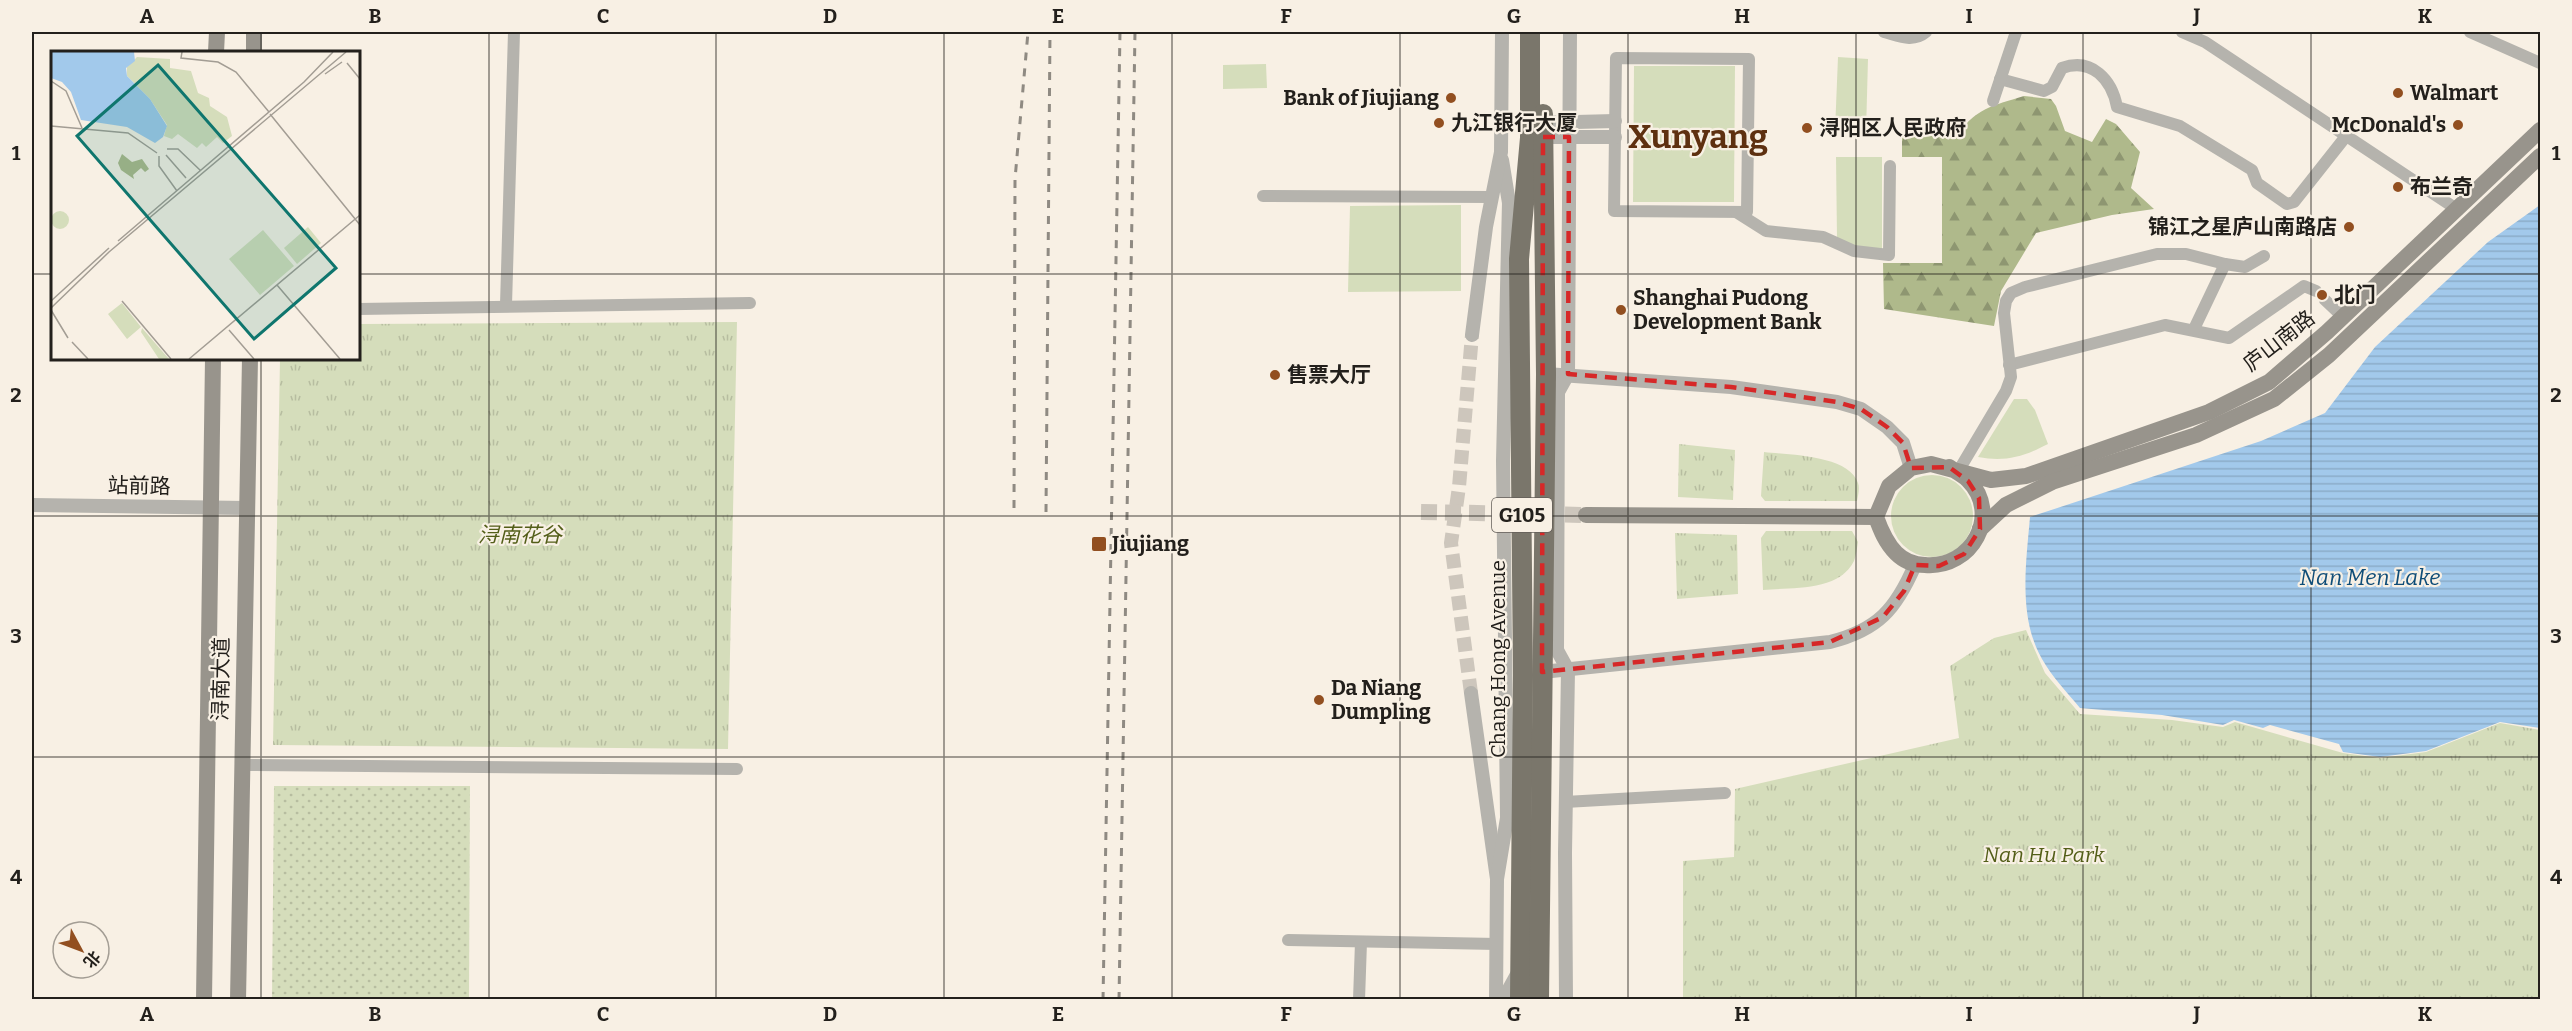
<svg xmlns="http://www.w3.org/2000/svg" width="2572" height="1031" font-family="Bitter,'Noto Sans SC',serif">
  <defs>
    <pattern id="forest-firs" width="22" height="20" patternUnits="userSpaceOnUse" patternTransform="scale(1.5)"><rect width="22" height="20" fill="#afb98b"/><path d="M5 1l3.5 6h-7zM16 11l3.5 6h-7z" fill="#8e9671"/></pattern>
    <pattern id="park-tufts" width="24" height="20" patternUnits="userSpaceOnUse" patternTransform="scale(1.5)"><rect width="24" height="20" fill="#d5ddbb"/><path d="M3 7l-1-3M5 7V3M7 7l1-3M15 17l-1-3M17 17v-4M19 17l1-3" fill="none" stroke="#b7bda0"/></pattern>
    <pattern id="garden-dots" width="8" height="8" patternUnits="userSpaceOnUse" patternTransform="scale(1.5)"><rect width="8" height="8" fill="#d5ddbb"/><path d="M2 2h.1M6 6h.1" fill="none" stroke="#b7bda0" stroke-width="1.8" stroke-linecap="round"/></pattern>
    <pattern id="water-rules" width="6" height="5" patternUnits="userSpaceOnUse" patternTransform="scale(1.5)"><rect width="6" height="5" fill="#a2c9eb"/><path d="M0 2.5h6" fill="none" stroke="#8bacc9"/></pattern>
  </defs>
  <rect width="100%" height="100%" fill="#f8f0e4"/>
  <g fill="#d5ddbb">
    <polygon points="1838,57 1868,59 1866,132 1835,131"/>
    <polygon points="1266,64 1267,88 1223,89 1223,65"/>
    <polygon points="1634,66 1735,66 1734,202 1633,202"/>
    <polygon points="1836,157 1882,157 1882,250 1853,246 1837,239"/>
    <polygon points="1461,205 1461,291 1348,292 1350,206"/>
    <path d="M 2014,399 L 2027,399 L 2035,410 L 2048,444 C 2023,457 2005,462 1978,457 Z"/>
    <circle cx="1932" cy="516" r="41"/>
  </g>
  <path fill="url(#forest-firs)" d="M 2024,96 L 2051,99 L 2056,106 L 2065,131 L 2092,142 L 2106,119 L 2116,124 L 2140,152 L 2131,188 L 2154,209 L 2112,215 L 2036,233 L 2001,291 L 1994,326 L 1884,309 L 1883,263 L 1942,263 L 1942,157 L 1902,157 L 1902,134 L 1942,133 L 1955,138 C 1975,108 1992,106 2024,96 Z"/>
  <g fill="url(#park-tufts)">
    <polygon points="737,322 728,749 273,745 280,359 358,358 359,324"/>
    <polygon points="1679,444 1735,450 1733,500 1678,497"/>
    <path d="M 1764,452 C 1789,455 1849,455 1858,483 C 1860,488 1858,496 1857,501 L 1765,501 L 1761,496 Z"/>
    <path d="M 1766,531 L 1852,531 L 1858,542 C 1857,548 1856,556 1854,561 C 1839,592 1791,587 1763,590 L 1761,538 Z"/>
    <polygon points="1675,533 1737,535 1738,594 1677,599"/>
    <polygon points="2026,630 2045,673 2080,714 2172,720 2223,727 2235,722 2343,753 2380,758 2426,752 2500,723 2540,730 2540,999 1683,1000 1683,861 1734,857 1735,789 1959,738 1950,666 1994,638"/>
  </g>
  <polygon fill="url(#garden-dots)" points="274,786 470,786 469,999 272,999"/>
  <path fill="url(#water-rules)" d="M 2540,205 L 2540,728 L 2500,722 L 2426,751 L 2380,757 L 2343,752 L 2339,744 L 2270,725 L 2263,728 L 2234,720 L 2223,725 L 2162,715 L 2080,708 C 2067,692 2052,677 2042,659 C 2018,617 2026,564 2030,517 L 2261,441 L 2325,413 L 2375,347 L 2488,242 Z"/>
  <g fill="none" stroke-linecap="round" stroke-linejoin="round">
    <polyline stroke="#cdc6bc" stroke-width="14" stroke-dasharray="14 7" stroke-linecap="butt" points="1471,693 1451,543 1459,487 1472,335"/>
    <polyline stroke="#cdc6bc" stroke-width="16" stroke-dasharray="16 8" stroke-linecap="butt" points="1421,512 1586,515"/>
    <g stroke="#b5b3ad" stroke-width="12">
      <path d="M 1884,32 C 1899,36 1913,43 1926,32"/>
      <polyline points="2182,32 2205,42 2458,210"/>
      <polyline points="2470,32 2540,63"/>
      <polygon points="1616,58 1749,59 1747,212 1614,211"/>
      <path d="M 2000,79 L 2044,91 L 2052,87 L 2062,68 C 2092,57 2112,80 2117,107 L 2180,126 L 2252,170 L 2257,183 L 2287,204 L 2294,202 L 2347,135"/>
      <polyline points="1993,101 2016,32"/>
      <polyline points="1263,196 1492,197"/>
      <polyline points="1736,212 1766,231 1823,237 1854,251 1889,255 1890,166"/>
      <polyline points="2225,264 2245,267 2264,256"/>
      <polyline points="2325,300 2343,317"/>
      <polyline points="506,305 514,32"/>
      <polyline points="358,309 750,303"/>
      <polyline points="2009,365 2165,325 2229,338 2304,286 2316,291"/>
      <polyline points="1959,470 2006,391 2011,377 2004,313 2006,301 2011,293 2025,287 2157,254 2186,254 2225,264 2194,329"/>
      <polyline points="241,765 737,769"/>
      <polyline points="1565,802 1725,793"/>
      <polyline points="1288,940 1497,944"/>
      <polyline points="1359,1000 1361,942"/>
    </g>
    <g stroke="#b5b3ad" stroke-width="14">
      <polyline points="1536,123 1615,121"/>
      <polyline points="1535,137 1615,137"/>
      <polyline points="1502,160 1510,209"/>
      <polyline points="1472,335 1486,227 1501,152 1502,32"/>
      <polyline points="1546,374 1731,387 1837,402 1861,409 1887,427 1903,443 1911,468"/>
      <polyline points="32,505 246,508"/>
      <path d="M 1542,672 L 1830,642 C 1878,630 1896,609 1915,565"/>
      <polyline points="1471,693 1497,879 1496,1000"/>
      <polyline points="1497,879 1507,818 1503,461 1509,202"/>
      <polyline points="1503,1000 1519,971"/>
      <polyline points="1566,1000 1565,853 1568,670 1557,650 1558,392 1568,374 1570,32"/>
    </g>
    <g stroke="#98948c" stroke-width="16">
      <polyline points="216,52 217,32"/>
      <polyline points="254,52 254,32"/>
      <path d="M 1949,467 C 1955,471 1963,475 1968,480 C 2002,514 1972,569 1925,565 C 1915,565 1904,561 1896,553 C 1886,543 1881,531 1876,517 L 1889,486 L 1911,468 L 1931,464 L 1991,480 L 2026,476 L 2209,412 L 2269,382 L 2327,332 L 2540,130"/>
      <polyline points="1586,515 1876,517"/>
      <polyline points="1980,529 2006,505 2052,482 2196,435 2274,399 2329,355 2540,156"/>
      <polyline points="204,1000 213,358"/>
      <polyline points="238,1000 250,358"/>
    </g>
    <g stroke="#7a766b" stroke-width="20">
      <polyline points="1520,1000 1523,675 1519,259 1530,138 1530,32"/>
      <polyline points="1539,1000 1546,374 1543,114"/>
    </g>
    <g stroke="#8f8a82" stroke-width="3" stroke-dasharray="8 8" stroke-linecap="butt">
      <polyline points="1014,508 1015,179 1028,32"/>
      <polyline points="1046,512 1050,32"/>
      <polyline points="1103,1000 1120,32"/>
      <polyline points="1119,1000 1135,32"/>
    </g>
  </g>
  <path fill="none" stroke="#d62828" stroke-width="4.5" stroke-dasharray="12 8" stroke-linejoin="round" d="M 1543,137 L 1569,137 L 1568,374 L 1731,387 L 1837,402 L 1861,409 L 1887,427 L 1903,443 L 1911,468 L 1949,467 L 1968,481 L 1979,498 L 1980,529 L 1964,554 L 1939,566 L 1915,565 L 1904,591 L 1883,617 L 1830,642 L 1542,672 Z"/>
  <path fill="none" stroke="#23201c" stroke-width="1.5" stroke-opacity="0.55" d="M 261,32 L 261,52M 489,32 L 489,1000M 716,32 L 716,1000M 944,32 L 944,1000M 1172,32 L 1172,1000M 1400,32 L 1400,1000M 1628,32 L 1628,1000M 1856,32 L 1856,1000M 2083,32 L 2083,1000M 2311,32 L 2311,1000M 32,274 L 52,274M 358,274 L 2540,274M 261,358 L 261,1000M 32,516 L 2540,516M 32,757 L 2540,757"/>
  <g fill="#924f20" stroke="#f8f0e4" stroke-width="2">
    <circle cx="2398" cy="93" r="6"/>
    <circle cx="1451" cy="98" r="6"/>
    <circle cx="1439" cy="123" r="6"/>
    <circle cx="2458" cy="125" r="6"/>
    <circle cx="1807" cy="128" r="6"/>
    <circle cx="2398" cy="187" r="6"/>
    <circle cx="2349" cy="227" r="6"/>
    <circle cx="2322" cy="295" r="6"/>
    <circle cx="1621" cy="310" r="6"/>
    <circle cx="1275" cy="375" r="6"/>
    <rect x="1091" y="536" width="16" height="16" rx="3"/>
    <circle cx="1319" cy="700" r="6"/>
  </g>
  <g text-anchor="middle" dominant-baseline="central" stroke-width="4.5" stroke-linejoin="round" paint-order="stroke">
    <rect fill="#f8f0e4" stroke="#635e58" stroke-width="1.5" x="1492" y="498" width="60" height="34" rx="4.5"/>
    <g font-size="20" font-weight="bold" fill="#23201c">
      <text x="1522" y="515">G105</text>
    </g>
    <g font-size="21" font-weight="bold" fill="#23201c" stroke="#f8f0e4" text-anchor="start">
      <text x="2410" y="93">Walmart</text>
      <text x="1439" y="98" text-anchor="end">Bank of Jiujiang</text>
      <text x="1451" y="123">九江银行大厦</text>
      <text x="2446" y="125" text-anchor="end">McDonald's</text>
      <text x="1819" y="128">浔阳区人民政府</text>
      <text x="2410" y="187">布兰奇</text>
      <text x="2337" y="227" text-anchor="end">锦江之星庐山南路店</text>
      <text x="2334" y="295">北门</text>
      <text x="1633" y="298">Shanghai Pudong<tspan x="1633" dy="24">Development Bank</tspan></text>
      <text x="1287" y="375">售票大厅</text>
      <text x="1112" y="544">Jiujiang</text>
      <text x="1331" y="688">Da Niang<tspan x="1331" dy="24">Dumpling</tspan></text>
    </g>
    <g font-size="21" fill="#23201c" stroke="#f8f0e4">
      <text transform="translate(2279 341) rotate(-38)">庐山南路</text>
      <text transform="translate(139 486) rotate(1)">站前路</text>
      <text transform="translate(1498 659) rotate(-90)">Chang Hong Avenue</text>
      <text transform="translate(221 679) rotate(-89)">浔南大道</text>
    </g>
    <g font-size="21" font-style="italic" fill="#535e18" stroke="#f8f0e4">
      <text x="520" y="535">浔南花谷</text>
      <text x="2044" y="855">Nan Hu Park</text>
    </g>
    <g font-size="22" font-style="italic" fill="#0f4d78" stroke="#f8f0e4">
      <text x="2370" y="577">Nan Men Lake</text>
    </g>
    <g font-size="33" font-weight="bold" fill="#5e3010" stroke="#f8f0e4">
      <text x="1698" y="137">Xunyang</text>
    </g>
  </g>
  <g transform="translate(51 51)">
    <rect width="309" height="309" fill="#f8f0e4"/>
    <path d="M0 169a9 9 0 1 1 18 0a9 9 0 1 1-18 0ZM 71,252 L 90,276 L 76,288 L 57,263 Z" fill="#d5ddbb"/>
    <path d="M 71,103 L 81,111 L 91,108 L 98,118 L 94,121 L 90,117 L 82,124 L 83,128 L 70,119 L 67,112 Z" fill="#afb98b"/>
    <path d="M 86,6 L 119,8 L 119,17 L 140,20 L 147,42 L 158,47 L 159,55 L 176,66 L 181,85 L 172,92 L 166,86 L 155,96 L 151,92 L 146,97 L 127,83 L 121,88 L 113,85 L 116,74 L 99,48 L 76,25 L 76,16 ZM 212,179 L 243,215 L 209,244 L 178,208 ZM 91,277 L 118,308 L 108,308 L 90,281 Z" fill="#d5ddbb"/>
    <path d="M 257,176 L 270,192 L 246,213 L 233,197 Z" fill="#d5ddbb"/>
    <path d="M 0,1 L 83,1 L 84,10 L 75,17 L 76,25 L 99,48 L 116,75 L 112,86 L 104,92 L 76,76 L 30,69 L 20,41 L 11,31 L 0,27 Z" fill="#a2c9eb"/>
    <path fill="none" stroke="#a39d94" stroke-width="1.5" d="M 131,1 L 130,7 L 167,11 L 185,21 L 218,61M 296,12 L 309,28M 274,23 L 291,11M 0,30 L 15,40 L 31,77M 219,63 L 309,174M 0,75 L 77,82 L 106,102M 116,98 L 127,98 L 150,120M 115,104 L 135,127M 108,105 L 108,115 L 126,140M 67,190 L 253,31 L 282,1M 226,234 L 289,308M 0,250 L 58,197M 71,250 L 120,308M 0,257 L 58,201 L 295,1M 0,259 L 17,287M 178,279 L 203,308M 21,291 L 37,308M 138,308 L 309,164"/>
    <path fill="#0f766e" fill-opacity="0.15" stroke="#0f766e" stroke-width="3" d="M 107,14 L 285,217 L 203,288 L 26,85 Z"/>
    <rect width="309" height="309" fill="none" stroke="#23201c" stroke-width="3"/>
  </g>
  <rect width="2572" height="1031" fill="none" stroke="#f8f0e4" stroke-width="66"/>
  <g transform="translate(81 950) rotate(131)"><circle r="28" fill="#f8f0e4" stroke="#a39d94" stroke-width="1.5"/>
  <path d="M0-4.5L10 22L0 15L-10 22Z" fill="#924f20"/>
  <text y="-9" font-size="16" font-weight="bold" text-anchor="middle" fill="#23201c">北</text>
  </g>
  <rect x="33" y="33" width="2506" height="965" fill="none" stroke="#23201c" stroke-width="2"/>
  <g font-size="20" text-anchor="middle" font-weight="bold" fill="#23201c">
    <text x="147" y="23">A</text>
    <text x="375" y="23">B</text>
    <text x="603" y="23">C</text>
    <text x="830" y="23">D</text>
    <text x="1058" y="23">E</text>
    <text x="1286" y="23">F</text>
    <text x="1514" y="23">G</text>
    <text x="1742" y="23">H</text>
    <text x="1969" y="23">I</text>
    <text x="2197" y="23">J</text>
    <text x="2425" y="23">K</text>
    <text x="16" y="160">1</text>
    <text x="2556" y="160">1</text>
    <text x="16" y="402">2</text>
    <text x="2556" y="402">2</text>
    <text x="16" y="643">3</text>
    <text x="2556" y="643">3</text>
    <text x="16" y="884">4</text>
    <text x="2556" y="884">4</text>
    <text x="147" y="1021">A</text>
    <text x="375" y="1021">B</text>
    <text x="603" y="1021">C</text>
    <text x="830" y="1021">D</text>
    <text x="1058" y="1021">E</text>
    <text x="1286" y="1021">F</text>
    <text x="1514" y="1021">G</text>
    <text x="1742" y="1021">H</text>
    <text x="1969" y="1021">I</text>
    <text x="2197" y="1021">J</text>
    <text x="2425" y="1021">K</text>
  </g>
</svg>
